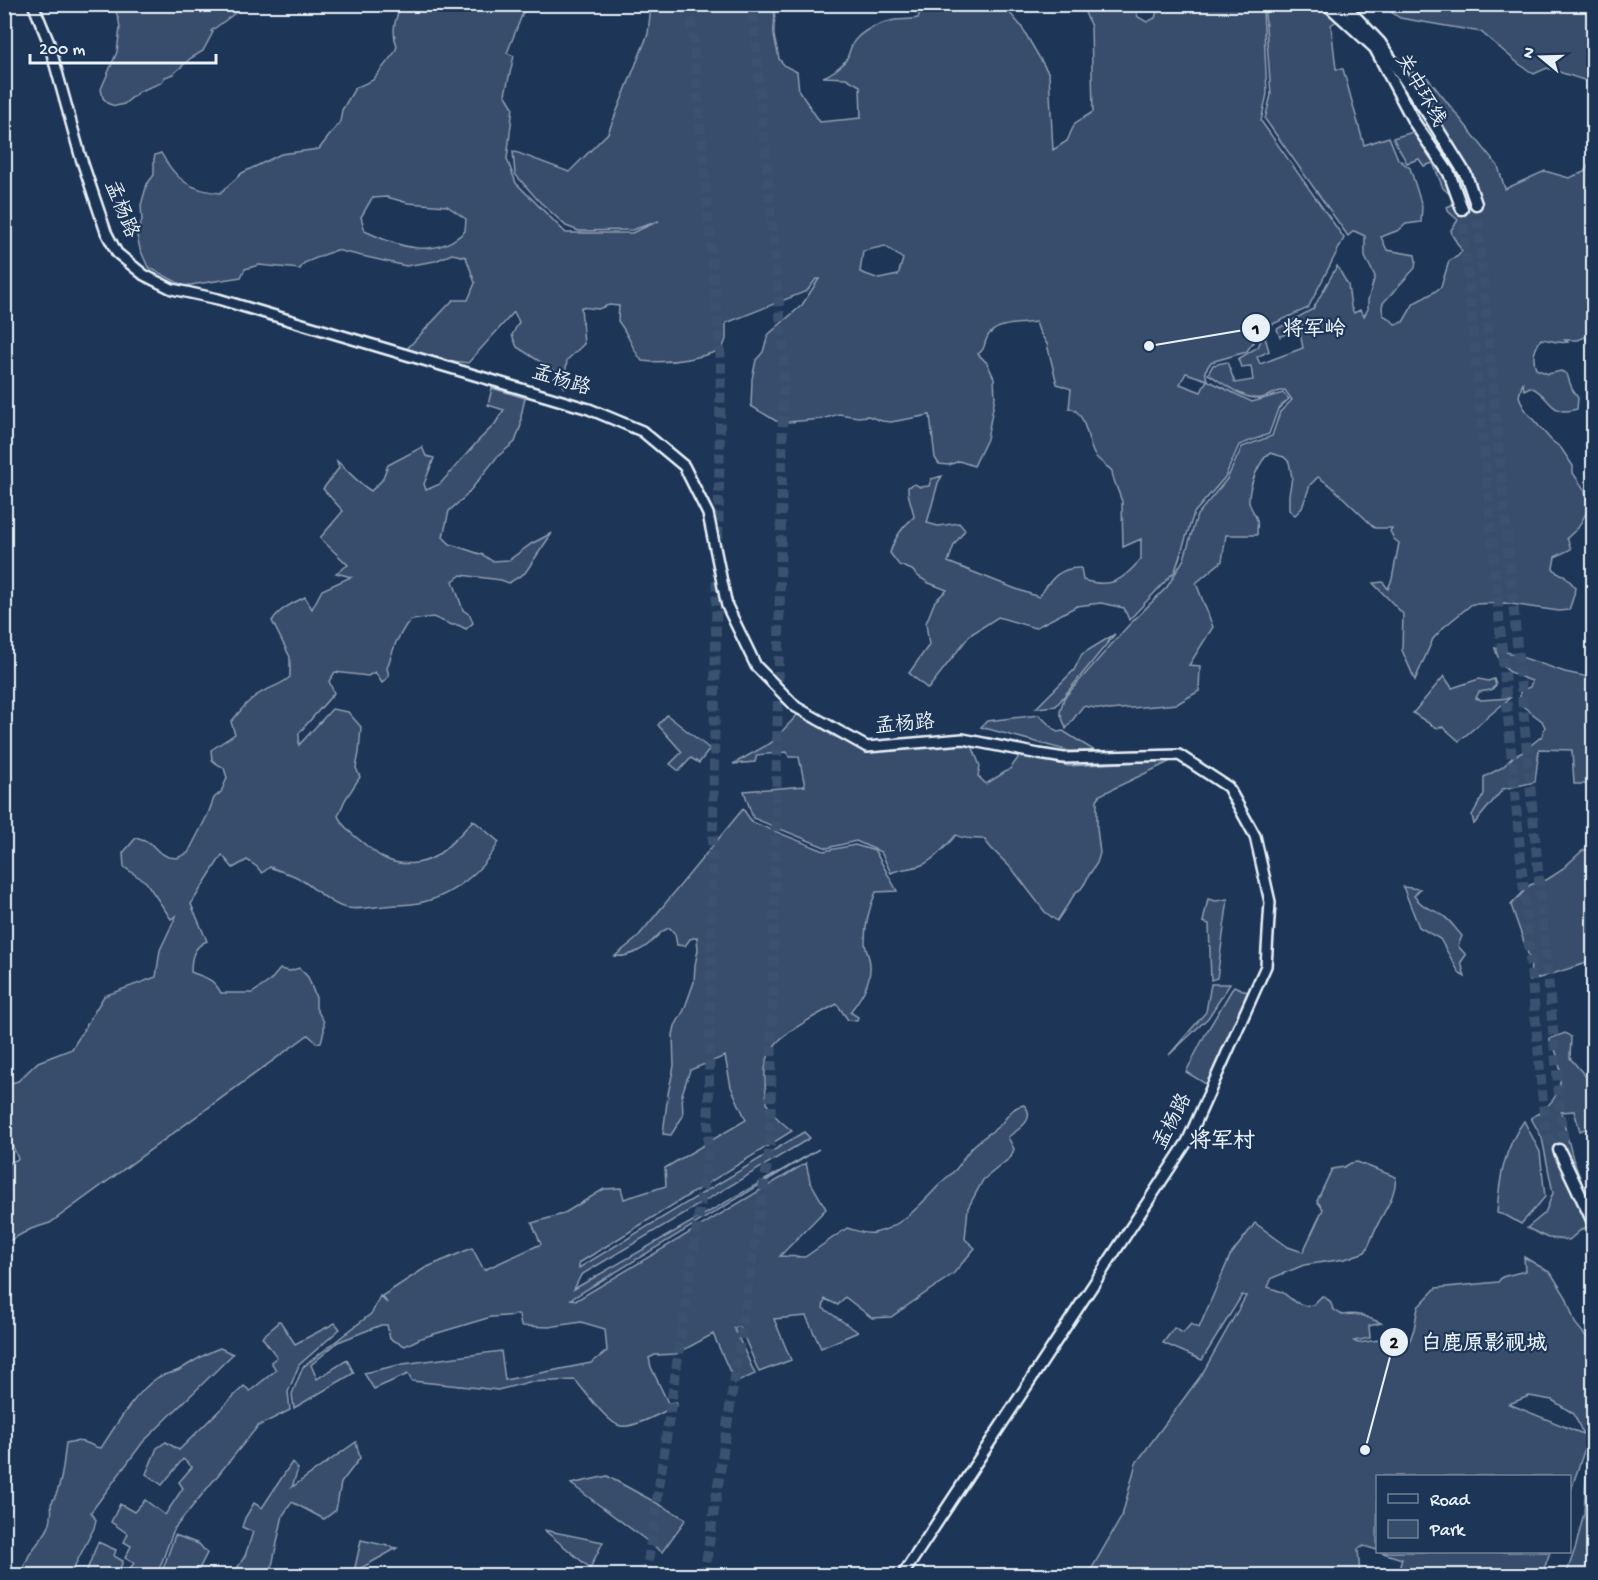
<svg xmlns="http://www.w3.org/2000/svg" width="1598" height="1580" font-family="'Gochi Hand','LXGW WenKai TC',sans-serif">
  <rect width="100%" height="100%" fill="#1d3557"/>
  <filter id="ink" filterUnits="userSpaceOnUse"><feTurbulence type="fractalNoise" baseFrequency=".0167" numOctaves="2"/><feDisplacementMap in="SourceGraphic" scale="12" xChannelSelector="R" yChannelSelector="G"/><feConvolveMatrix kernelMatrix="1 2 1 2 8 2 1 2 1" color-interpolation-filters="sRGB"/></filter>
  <g filter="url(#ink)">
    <g fill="#374d6c" stroke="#909fb2" stroke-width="1.5" fill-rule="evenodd">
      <path d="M 1269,4 L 1263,10 L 1267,94 L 1261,121 L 1344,238 L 1308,308 L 1264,328 L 1246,352 L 1211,362 L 1205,371 L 1207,380 L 1186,373 L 1180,384 L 1201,392 L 1207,380 L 1252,402 L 1283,393 L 1289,399 L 1278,409 L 1269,434 L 1239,445 L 1225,477 L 1194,513 L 1175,571 L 1129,620 L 1124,608 L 1101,603 L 1077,606 L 1035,628 L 998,617 L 970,635 L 928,689 L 909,673 L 929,645 L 926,623 L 935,601 L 947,590 L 929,583 L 919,577 L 912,570 L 899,565 L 890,553 C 894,538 902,527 914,517 C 913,507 907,497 908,487 L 915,484 L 920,487 L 929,486 L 931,479 L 942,476 L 938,483 L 927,523 L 938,526 L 959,523 L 965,530 L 954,545 L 948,562 L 1016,589 L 1039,597 C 1050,581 1058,567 1081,568 L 1083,580 C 1112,589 1123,580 1141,559 L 1141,539 L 1123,547 L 1122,502 C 1119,491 1113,482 1112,471 C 1107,466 1097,460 1094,454 C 1087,442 1086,410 1069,408 L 1071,389 L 1057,384 L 1047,344 L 1039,331 L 1036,322 C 1021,324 994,322 987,338 C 983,346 986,348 978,354 L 987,363 L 994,378 L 995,397 L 987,439 L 974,466 L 959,461 L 949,465 L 939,464 L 935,458 L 930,415 L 891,422 L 882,421 L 868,416 L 858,417 L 839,414 L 822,419 L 788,422 L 776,421 L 751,406 L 752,379 L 756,360 L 763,352 L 768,335 L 802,305 L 819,279 L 816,279 L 807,291 L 726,323 L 726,339 L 722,350 C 696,359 669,364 642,361 C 632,349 628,333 618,321 L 619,306 L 609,305 L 598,309 L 581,307 L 584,344 L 567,360 L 564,387 L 558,373 L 517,347 L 512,335 L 519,322 L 514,312 L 468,363 L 402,354 L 453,300 L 468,300 L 475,283 L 466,257 L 452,254 L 435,261 L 406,266 L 336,250 L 304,263 L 300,269 L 259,265 L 245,269 L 241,277 L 184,286 L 148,267 L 140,249 L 137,236 L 142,220 L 141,205 L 147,184 L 154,175 L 154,159 L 155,155 L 161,153 C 176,180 190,190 220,193 L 242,173 L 281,154 L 319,149 L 340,122 L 342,110 L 355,88 L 373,80 L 395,52 L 397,46 C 391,31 395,20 401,5 L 526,5 L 507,53 L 514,56 L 505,94 L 513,107 L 507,159 L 516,183 L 566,233 L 632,233 L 659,221 L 632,230 L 579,231 L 566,226 L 538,200 L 515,174 L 513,151 L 569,172 L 608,133 L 648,34 L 651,5 L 773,5 C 777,15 773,24 774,35 C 775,43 778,51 779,59 L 785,66 L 797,72 L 799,91 L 820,122 L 861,118 L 860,86 L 846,78 L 823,77 C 831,74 841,67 846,60 C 850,53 850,45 856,39 C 865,29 882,22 895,20 C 903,19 910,20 918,18 L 922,5 L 998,5 L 1010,13 L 1021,26 L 1049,74 L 1053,150 L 1067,141 L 1075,123 L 1093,112 L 1091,27 L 1082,5 L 1134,5 L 1138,17 L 1147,22 L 1155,18 L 1159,5 ZM 387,197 L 408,203 L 447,206 L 466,219 L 465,231 C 436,260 398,247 365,231 L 361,217 L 372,198 ZM 885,246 L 903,259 L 898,275 L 879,279 L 860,272 L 863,251 Z"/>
      <polygon points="114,5 114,4 246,5 211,31 213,32 203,51 191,58 173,74 165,77 161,83 140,91 124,104 116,106 109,104 103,98 101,89 117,52 120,28 119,21"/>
      <path d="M 1275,5 L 1328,5 L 1342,17 L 1331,25 L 1336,69 L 1343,69 L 1364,145 L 1389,137 L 1398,159 L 1410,168 L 1422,206 L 1421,222 L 1406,224 L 1399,230 L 1381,237 L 1387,250 L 1415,255 L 1416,261 L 1415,268 L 1383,303 L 1382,307 L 1383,315 L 1390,319 L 1395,324 L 1403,322 L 1414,303 L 1431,294 L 1441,287 L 1449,261 L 1458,256 L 1462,251 L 1452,235 L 1451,230 L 1458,220 L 1449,212 L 1447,207 L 1458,202 L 1443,188 L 1433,163 L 1424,166 L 1419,159 L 1407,163 L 1393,138 L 1413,132 L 1442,145 L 1467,193 L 1477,186 L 1465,161 L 1406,70 L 1426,76 L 1498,166 L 1505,189 L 1545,171 L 1569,178 L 1584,172 L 1593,159 L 1593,262 L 1587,265 L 1590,283 L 1593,291 L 1593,365 L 1591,360 L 1591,349 L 1585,337 L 1578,340 L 1565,340 L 1568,342 C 1558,344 1551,340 1541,339 C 1534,350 1532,357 1536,369 L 1548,374 L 1561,371 L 1567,374 L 1572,389 L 1578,398 L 1577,409 C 1548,418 1551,394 1530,387 L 1524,390 L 1523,382 L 1519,396 L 1524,409 L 1551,440 L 1561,448 L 1573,466 L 1573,473 L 1584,489 L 1588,501 L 1586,513 L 1578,528 L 1567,538 L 1571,549 L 1555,557 L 1553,568 L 1557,573 L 1564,575 L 1575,587 L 1574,595 L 1569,610 L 1559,611 L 1504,603 L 1472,604 L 1444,627 L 1433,639 L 1415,680 L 1402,650 L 1403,614 L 1373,583 L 1383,582 L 1388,589 L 1392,579 L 1399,543 L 1394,539 L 1390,531 L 1392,528 L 1375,528 L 1331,486 L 1318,477 L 1310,485 L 1302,508 L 1295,515 L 1289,510 L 1289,495 L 1292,477 L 1289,462 L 1284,457 L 1270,453 C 1259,460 1248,488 1249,502 C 1250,508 1255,513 1257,520 C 1258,524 1257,530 1257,535 L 1226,535 L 1222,561 L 1196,583 L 1213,627 L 1189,665 L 1200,666 L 1199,691 L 1177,704 L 1109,710 L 1083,706 L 1066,729 L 1060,712 L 1064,698 L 1127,627 L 1167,587 L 1184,559 L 1197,515 L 1227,479 L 1242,447 L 1272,436 L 1280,412 L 1292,400 L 1285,390 C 1276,391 1270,396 1261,398 C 1245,401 1222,382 1208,374 L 1213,365 L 1227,362 L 1235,383 L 1253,380 L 1251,366 L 1241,367 L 1238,359 L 1258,347 L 1264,334 L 1269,351 L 1257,357 L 1260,364 L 1303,348 L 1300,333 L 1315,324 L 1312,320 L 1280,337 L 1277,329 L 1313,309 L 1337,266 L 1348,285 L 1351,307 L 1354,313 L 1360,310 L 1364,316 L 1368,309 L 1368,300 L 1375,276 L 1365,257 L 1365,236 L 1354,231 L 1348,236 L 1265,119 L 1271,95 L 1265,13 Z"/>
      <polygon points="1381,5 1593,5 1593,83 1547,68 1534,74 1519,64 1481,32 1400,18"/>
      <path d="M 492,388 L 525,398 L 521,416 L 521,425 L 515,442 L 497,457 L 465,497 L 449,511 L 443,537 L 450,544 L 483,555 L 492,561 L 509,560 L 531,544 L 552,533 L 525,573 L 509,583 L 501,580 L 461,575 L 453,581 L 463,610 L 470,615 L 473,623 L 466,629 L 458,625 L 452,625 L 433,617 L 412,620 L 406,625 L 396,642 L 387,668 L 389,676 L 382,683 L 375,672 L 368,676 L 335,672 L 329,681 L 334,693 L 299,733 L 299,745 L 332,709 L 348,712 L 361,727 L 359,753 L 356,768 L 360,777 L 345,800 L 338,816 C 344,829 356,837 367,846 C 373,850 379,857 386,859 C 401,866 422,865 436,856 C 445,850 466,829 473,820 L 499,842 C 482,873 448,900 412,904 C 403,905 393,905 384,906 C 371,907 356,911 343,907 C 329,903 313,887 300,879 C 291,873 280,872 270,867 L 262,873 L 257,867 L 247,860 L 233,868 L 222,855 L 191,904 L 207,941 C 193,947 191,958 191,972 C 206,978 213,978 221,993 L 252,993 L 270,981 L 280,969 L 290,971 L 299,968 L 308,977 L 316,998 L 316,1008 L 324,1022 L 324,1031 L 321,1042 L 317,1043 L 308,1035 L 50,1223 L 31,1229 L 5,1243 L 5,1165 L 18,1159 L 14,1149 L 5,1133 L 5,1085 L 18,1081 L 38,1062 L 72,1049 L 104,996 L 156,977 L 160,950 L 176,916 L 171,919 L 146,882 L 124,867 L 123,853 L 136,838 L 150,843 L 159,852 L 168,857 L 177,858 L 188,853 L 208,814 L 214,798 L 221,792 L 227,778 L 224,768 L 217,764 L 212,760 L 211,750 L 235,734 L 231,722 C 238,714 245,704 253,698 C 265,688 279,687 290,677 L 290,657 L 272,621 C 279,609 293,603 305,597 L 312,609 L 322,590 L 351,577 L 336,573 L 348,565 L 320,538 L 343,511 L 323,489 L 339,468 L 337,461 C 348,471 358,483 371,491 L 382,480 L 388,465 L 422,447 L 426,456 L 434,458 L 424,484 L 426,490 L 440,484 L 478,441 L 495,424 L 501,414 L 504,410 L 488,405 Z"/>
      <polygon points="1115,634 1056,706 1036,708 1074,670 1082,654"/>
      <path d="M 1495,648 L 1565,672 L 1593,678 L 1593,784 L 1574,784 L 1572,750 L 1539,749 L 1535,782 L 1503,789 L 1474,824 L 1472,815 L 1484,794 L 1484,777 L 1503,767 L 1514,756 L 1521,753 L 1542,736 L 1545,727 L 1542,721 L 1520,704 L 1520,691 L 1530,687 L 1532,681 C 1511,674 1501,671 1495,648 Z"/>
      <polygon points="1444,676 1452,688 1479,679 1488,681 1494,679 1496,685 1491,690 1479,692 1476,698 1481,700 1510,698 1459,741 1443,727 1436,728 1413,713"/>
      <path d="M 801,711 L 831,735 L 858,746 L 964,742 L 971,743 L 980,766 L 978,776 L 986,784 L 1010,769 L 1021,754 L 1068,766 L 1173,760 L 1100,795 L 1097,800 L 1097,828 L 1100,853 L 1097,863 L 1089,875 L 1085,883 L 1081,889 L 1076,892 L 1057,921 L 1045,912 L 1013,870 L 991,848 L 984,839 C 977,838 962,840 956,835 C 947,845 936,858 924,864 C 914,869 901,868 891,873 L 881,852 L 856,841 L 827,848 L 753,818 L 744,791 L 805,786 L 799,757 L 789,757 L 787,752 L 757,755 L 755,762 L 733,764 L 771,743 Z"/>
      <polygon points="667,715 710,749 699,763 691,758 679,771 670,764 682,752 658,725"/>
      <polygon points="1039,715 1057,732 1063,731 1095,751 1069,751 981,727 987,721"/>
      <path d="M 743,809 L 752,822 L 824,851 L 855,845 L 875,851 L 897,891 L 876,892 C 869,908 865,925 865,942 C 865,950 870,957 870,965 C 871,983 861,998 850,1012 L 858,1017 L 857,1021 L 848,1020 L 837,1004 C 822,1012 784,1032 775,1045 C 763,1060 764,1076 766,1094 C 767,1099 766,1103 769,1108 C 774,1117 784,1124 792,1131 L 579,1263 L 579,1268 L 804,1132 L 810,1138 L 581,1275 L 574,1289 L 819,1149 L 571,1299 L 577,1300 L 806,1163 L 810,1181 L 826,1209 L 780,1256 L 805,1257 L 847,1228 C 856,1230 865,1235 874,1233 C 904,1227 924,1200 944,1180 C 947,1177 951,1175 954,1171 C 960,1166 963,1158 968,1152 C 976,1141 990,1134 1000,1125 C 1008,1117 1011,1107 1024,1105 C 1037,1119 1019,1129 1008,1137 L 1014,1149 L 1011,1157 L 983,1180 L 968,1208 L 965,1239 L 975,1248 L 953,1274 L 891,1317 L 872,1318 L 845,1297 L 838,1305 L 825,1299 L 823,1308 L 858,1332 L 821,1348 L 806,1316 L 774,1319 L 791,1360 L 759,1372 L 740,1327 L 734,1328 L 755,1374 L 735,1383 L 713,1334 L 676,1354 L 655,1355 L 649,1358 L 651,1367 L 668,1403 L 676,1402 L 677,1405 C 665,1411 633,1429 621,1426 C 608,1424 585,1391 575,1380 L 529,1382 L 498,1390 L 412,1381 L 408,1374 L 374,1389 L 364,1373 L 403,1364 L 501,1351 L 505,1380 L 591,1363 L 607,1351 L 605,1329 L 581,1322 L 549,1327 L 521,1326 L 519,1315 L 491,1317 L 421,1338 L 405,1346 L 390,1339 L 387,1325 L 381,1325 L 338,1342 L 311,1365 L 317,1379 L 347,1360 L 354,1373 L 294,1408 L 292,1394 L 303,1367 L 372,1313 L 380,1296 L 387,1303 L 382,1296 L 425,1268 L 472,1248 L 484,1270 L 541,1244 L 532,1223 L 563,1214 L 604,1189 L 621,1188 L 624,1199 L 666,1186 L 665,1168 L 746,1120 L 731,1087 L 725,1056 L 690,1070 L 682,1094 L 683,1116 L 671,1135 L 663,1134 L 668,1094 L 674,1066 L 673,1035 L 675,1026 L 684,1010 L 694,982 L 695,965 L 698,950 L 697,937 L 690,939 L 685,946 L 677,945 L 675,934 L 670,928 C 661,930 658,936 651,942 C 643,950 626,958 615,956 L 636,939 Z"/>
      <polygon points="1583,850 1593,850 1593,961 1530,981 1531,962 1511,905 1530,885 1548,879 1559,872"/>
      <path d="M 1403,887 L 1420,889 L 1414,896 C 1425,910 1430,907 1442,915 C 1449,919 1456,929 1462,936 L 1458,946 L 1466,955 L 1461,962 L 1465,977 L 1460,974 L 1440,939 L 1419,927 Z"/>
      <polygon points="1208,899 1216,901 1228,899 1217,978 1211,980 1209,924 1203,922"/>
      <polygon points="1211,984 1230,984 1208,1018 1169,1055 1206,1012"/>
      <polygon points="1234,986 1252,994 1209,1086 1186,1072 1206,1033"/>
      <path d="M 1565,1033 L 1571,1037 L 1570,1058 L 1587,1078 L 1590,1127 L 1580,1131 L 1574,1111 L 1561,1112 L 1573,1159 L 1593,1212 L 1593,1226 L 1582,1229 L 1569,1240 L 1548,1238 L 1527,1228 L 1545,1213 L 1553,1193 L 1542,1138 L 1531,1118 C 1541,1112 1551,1105 1556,1095 C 1565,1080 1559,1052 1549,1039 Z"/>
      <path d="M 1524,1121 L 1540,1152 L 1545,1197 L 1521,1224 L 1507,1216 L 1497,1213 C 1499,1180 1504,1148 1524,1121 Z"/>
      <path d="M 1357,1162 L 1396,1177 C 1395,1197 1387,1206 1379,1222 C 1373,1232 1371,1243 1365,1252 L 1345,1259 L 1304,1265 L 1272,1278 L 1268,1287 L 1282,1292 L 1295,1302 L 1306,1306 L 1313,1305 L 1322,1296 L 1330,1301 L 1333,1309 L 1342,1315 C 1358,1312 1367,1317 1381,1323 L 1369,1326 L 1370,1338 L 1354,1341 L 1358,1343 L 1379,1340 L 1402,1346 L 1410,1340 L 1414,1329 L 1418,1307 L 1436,1288 L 1498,1282 L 1502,1277 L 1525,1271 L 1524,1257 L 1551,1273 L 1566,1297 L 1575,1323 L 1593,1345 L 1593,1575 L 1566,1575 L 1576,1546 L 1584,1513 L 1586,1478 L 1592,1452 L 1587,1442 L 1570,1493 L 1570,1476 L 1378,1476 L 1377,1550 L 1364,1546 L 1358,1549 L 1360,1575 L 1088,1575 L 1122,1516 L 1136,1463 L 1202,1374 L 1246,1296 L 1242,1295 L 1202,1360 L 1163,1343 L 1174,1328 L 1183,1333 L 1191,1324 L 1199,1328 L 1230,1256 L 1255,1223 L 1288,1247 L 1303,1252 L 1323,1209 L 1317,1201 L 1332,1169 L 1344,1167 L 1351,1163 ZM 1529,1396 L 1552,1400 L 1574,1414 L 1583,1434 L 1509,1404 Z"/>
      <polygon points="278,1321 280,1321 295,1344 335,1323 340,1329 299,1365 288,1392 290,1410 258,1426 174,1529 157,1575 85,1575 98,1542 116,1550 114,1556 123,1561 119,1571 126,1574 134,1563 125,1558 131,1546 124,1542 128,1534 111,1522 120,1504 134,1512 145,1500 165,1515 183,1488 179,1482 192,1467 183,1459 162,1485 146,1474 157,1448 166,1442 179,1450 244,1386 250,1391 276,1370 271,1362 277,1357 262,1337 276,1325"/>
      <path d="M 220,1348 L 233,1354 L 143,1442 L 91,1512 L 96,1520 L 94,1528 L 70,1575 L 32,1575 L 23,1572 C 28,1542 56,1538 51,1504 C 63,1485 63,1464 66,1443 C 73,1441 79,1440 87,1443 C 93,1445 94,1448 101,1448 C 116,1425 135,1393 157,1378 C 164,1373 172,1374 179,1370 C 193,1362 205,1353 220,1348 Z"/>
      <polygon points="356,1442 360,1458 341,1483 336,1510 324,1519 292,1502 283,1515 270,1575 233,1575 245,1556 253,1532 242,1527 245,1518 254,1503 262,1508 292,1462 298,1469 292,1487"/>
      <polygon points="607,1476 686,1519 662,1552 571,1484"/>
      <polygon points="544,1530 603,1542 590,1568"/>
      <polygon points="175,1535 199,1544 207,1553 196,1575 161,1575"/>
      <polygon points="361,1540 397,1548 354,1572"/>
      <polygon points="1380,1552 1550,1552 1542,1575 1397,1576 1402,1559"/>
    </g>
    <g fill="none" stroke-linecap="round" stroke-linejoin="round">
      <g stroke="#3b516f" stroke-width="10" stroke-dasharray="10 5" stroke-linecap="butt">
        <polyline points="690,4 721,362 718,552"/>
        <polyline points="1476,204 1564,1148"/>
        <polyline points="1462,209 1546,1135 1559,1150"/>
        <polyline points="646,1576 708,1151 717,567"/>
        <polyline points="704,1576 770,1146 784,359 752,4"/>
      </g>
      <defs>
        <polyline id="major" points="33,4 49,43 80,155 106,232 117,253 144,275 172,289 218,299 589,409 642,431 684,466 708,514 727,606 756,666 796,707 867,747 963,739 1039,754 1064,758 1179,755 1228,787 1255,836 1270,902 1266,966 1187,1142 902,1576"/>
        <g id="highway">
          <polyline points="1327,4 1375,48 1414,122 1449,173 1462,209"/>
          <polyline points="1343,4 1380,43 1430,117 1466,175 1476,204"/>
          <polyline points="1559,1150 1594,1224"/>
        </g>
      </defs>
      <use href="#major" stroke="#e8f1f8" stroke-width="14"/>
      <use href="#highway" stroke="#e8f1f8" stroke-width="15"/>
      <use href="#major" stroke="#1d3557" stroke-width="9"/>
      <use href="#highway" stroke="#1d3557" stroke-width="10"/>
    </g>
  </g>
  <g text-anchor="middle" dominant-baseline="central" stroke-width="4.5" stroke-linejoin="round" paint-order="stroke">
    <g font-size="20" fill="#e8f1f8" stroke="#1d3557">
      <text transform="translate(1419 91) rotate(60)">关中环线</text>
      <text transform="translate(120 210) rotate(68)">孟杨路</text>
      <text transform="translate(561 382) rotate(17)">孟杨路</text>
      <text transform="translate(905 726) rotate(-5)">孟杨路</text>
      <text transform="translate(1174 1122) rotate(-63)">孟杨路</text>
    </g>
    <g font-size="22" font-weight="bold" fill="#e8f1f8" stroke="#1d3557">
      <text x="1222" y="1143">将军村</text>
    </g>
  </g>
  <path fill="none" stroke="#e8f1f8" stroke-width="2" d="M1149 346L1256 328M1365 1450L1394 1342"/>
  <g fill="#e8f1f8" stroke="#1d3557" stroke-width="2">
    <circle cx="1149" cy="346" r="6"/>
    <circle cx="1365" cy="1450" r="6"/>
    <circle cx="1256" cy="328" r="15"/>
    <circle cx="1394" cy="1342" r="15"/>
  </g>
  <g font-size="18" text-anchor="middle" font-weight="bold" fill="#111">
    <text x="1256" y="334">1</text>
    <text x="1394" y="1348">2</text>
  </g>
  <g font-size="21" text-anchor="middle" font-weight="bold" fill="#e8f1f8" stroke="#1d3557" stroke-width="4.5" stroke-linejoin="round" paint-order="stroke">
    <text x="1314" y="335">将军岭</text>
    <text x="1484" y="1349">白鹿原影视城</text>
  </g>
  <rect width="1598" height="1580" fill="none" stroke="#1d3557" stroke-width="24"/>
  <rect x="12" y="12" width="1574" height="1556" fill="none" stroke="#e8f1f8" stroke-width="2" filter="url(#ink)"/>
  <rect x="1376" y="1475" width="195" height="78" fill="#1d3557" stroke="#6e8097" stroke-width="1.5"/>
  <rect x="1388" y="1494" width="30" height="9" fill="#1d3557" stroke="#6e8097" stroke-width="1.5"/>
  <text x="1430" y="1505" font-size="18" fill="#e8f1f8">Road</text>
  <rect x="1388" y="1520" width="30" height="18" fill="#374d6c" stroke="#6e8097" stroke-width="1.5"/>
  <text x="1430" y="1535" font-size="18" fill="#e8f1f8">Park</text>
  <g transform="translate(1541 57) rotate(289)" stroke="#1d3557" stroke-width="4.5" paint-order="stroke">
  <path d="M0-4.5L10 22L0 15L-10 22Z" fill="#e8f1f8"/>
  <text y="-9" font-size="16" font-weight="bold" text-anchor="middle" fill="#e8f1f8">N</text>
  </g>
  <path d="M30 54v9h186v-9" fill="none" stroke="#e8f1f8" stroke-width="3"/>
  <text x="39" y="54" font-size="18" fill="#e8f1f8" stroke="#1d3557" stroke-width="4.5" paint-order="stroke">200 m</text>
</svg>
